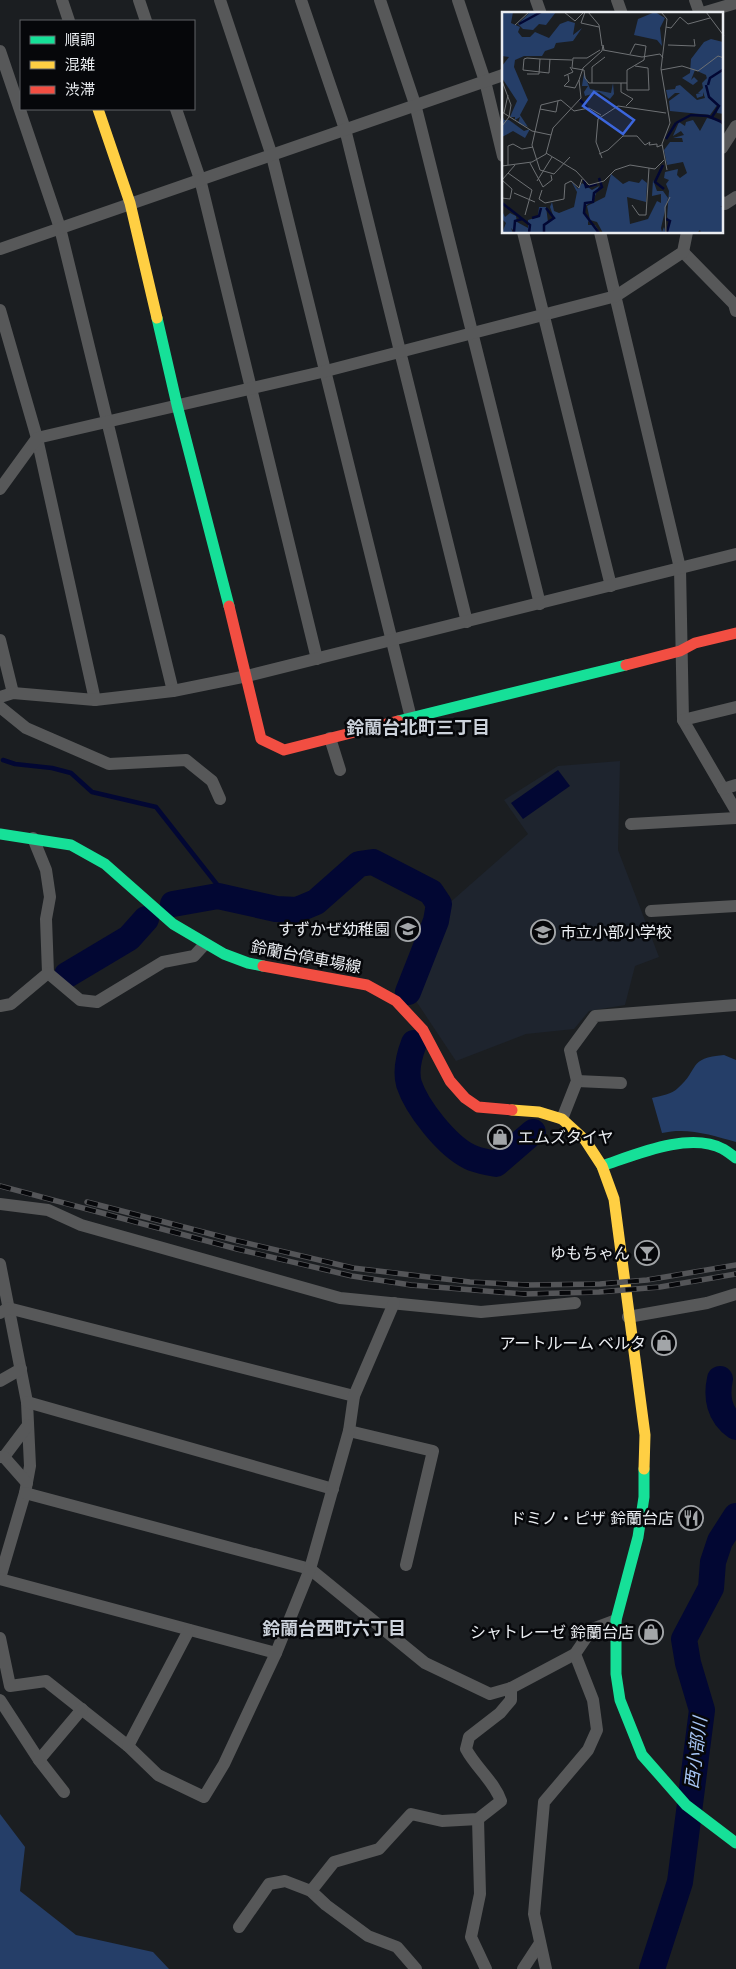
<svg xmlns="http://www.w3.org/2000/svg" width="736" height="1969" font-family="Rubik,'Noto Sans JP',sans-serif">
  <rect width="100%" height="100%" fill="#1b1e21"/>
  <polygon fill="#1e242e" points="620,761 618,850 659,957 635,966 625,1005 589,1011 574,1029 526,1034 456,1061 412,995 446,906 528,834 504,800 558,766"/>
  <g fill="#253e68">
    <path d="M 724,1055 L 736,1060 L 736,1142 C 712,1135 687,1127 662,1133 L 652,1098 C 660,1096 673,1094 678,1088 C 700,1069 687,1058 724,1055 Z"/>
    <polygon points="0,1814 25,1847 20,1891 76,1935 153,1952 169,1969 0,1969"/>
  </g>
  <polygon fill="#020733" points="558,770 570,786 523,819 511,803"/>
  <g fill="none" stroke-linecap="round" stroke-linejoin="round">
    <polyline stroke="#020733" stroke-width="4.5" points="3,760 15,764 52,768 71,773 92,792 156,807 219,887 235,900"/>
    <g stroke="#020733" stroke-width="26">
      <polyline points="173,904 218,896 276,909 297,910 316,902 359,864 373,862 431,892 439,904 436,921 408,992"/>
      <polyline points="67,975 129,938 146,919"/>
      <path d="M 414,1043 C 409,1056 405,1070 409,1084 C 417,1108 447,1146 470,1157 C 478,1161 488,1162 496,1164 L 533,1132"/>
      <path d="M 720,1379 C 716,1397 719,1415 736,1427"/>
      <polyline points="652,1969 680,1882 702,1710 688,1663 684,1639 711,1588 713,1562 720,1541 736,1516"/>
    </g>
    <g stroke="#575859" stroke-width="12">
      <polyline points="62,0 69,21"/>
      <polyline points="139,0 146,21"/>
      <polyline points="220,0 272,156 411,718"/>
      <polyline points="301,0 345,129 467,622"/>
      <polyline points="380,0 415,104 540,604"/>
      <polyline points="458,0 485,81 503,156"/>
      <polyline points="536,0 541,14"/>
      <polyline points="617,0 622,14"/>
      <polyline points="695,0 700,14"/>
      <polyline points="699,14 736,3"/>
      <polyline points="0,51 60,228 173,691"/>
      <polyline points="176,109 200,179 317,659"/>
      <polyline points="722,148 736,126"/>
      <polyline points="722,202 725,204 736,197"/>
      <polyline points="523,232 611,586"/>
      <polyline points="600,232 680,568 683,720 736,811"/>
      <polyline points="0,249 503,75"/>
      <polyline points="683,252 734,304 736,311"/>
      <polyline points="0,310 37,438 95,700"/>
      <polyline points="0,489 37,438 326,371 616,296 683,252 687,232"/>
      <polyline points="0,640 13,693"/>
      <polyline points="0,697 13,693 95,700 173,691 247,676 736,554"/>
      <polyline points="0,707 26,728 109,764 186,760 212,781 220,799"/>
      <polyline points="683,720 736,707"/>
      <polyline points="330,738 340,770"/>
      <polyline points="723,789 736,785"/>
      <polyline points="631,824 736,818"/>
      <polyline points="33,838 46,870 50,897 46,919 48,973 80,1000 97,1002 163,962 194,956 205,944"/>
      <polyline points="651,911 736,906"/>
      <polyline points="0,1006 11,1004 48,973"/>
      <polyline points="577,1081 621,1083"/>
      <polyline points="562,1119 577,1081 570,1050 595,1016 736,1005"/>
      <polyline points="0,1204 48,1210 81,1225 340,1298 481,1312 575,1303"/>
      <polyline points="0,1264 27,1402 30,1466 25,1493 0,1578"/>
      <polyline points="0,1313 8,1308 354,1396"/>
      <polyline points="628,1317 707,1303 736,1294"/>
      <polyline points="0,1381 21,1369"/>
      <polyline points="27,1402 333,1489"/>
      <polyline points="349,1431 433,1451 406,1565"/>
      <polyline points="0,1457 4,1457 28,1425"/>
      <polyline points="4,1457 27,1483"/>
      <polyline points="25,1493 310,1569 425,1663 490,1694 511,1688 575,1654"/>
      <polyline points="0,1579 276,1653"/>
      <polyline points="0,1638 10,1686 46,1681 128,1746 158,1775 204,1797 224,1764 276,1653 310,1569 349,1431 354,1396 394,1303"/>
      <polyline points="0,1700 39,1760 64,1792"/>
      <polyline points="128,1746 189,1630"/>
      <polyline points="39,1760 82,1709"/>
      <polyline points="478,1819 480,1894 471,1937 486,1969"/>
      <polyline points="311,1891 326,1905 368,1936 397,1947 416,1969"/>
      <path d="M 239,1927 L 269,1884 L 285,1881 L 311,1891 L 334,1862 L 379,1849 L 411,1814 L 442,1821 L 478,1819 L 501,1801 C 494,1781 476,1768 466,1749 L 469,1737 L 500,1713 L 511,1700 L 511,1688"/>
      <polyline points="523,1969 540,1943"/>
      <polyline points="546,1969 534,1914 544,1802 588,1750 597,1730 593,1700 575,1654 592,1629 616,1620"/>
    </g>
    <g stroke="#16e098" stroke-width="11">
      <polyline points="157,318 177,405 229,606"/>
      <polyline points="398,721 626,665"/>
      <polyline points="0,834 71,845 105,864 173,924 224,954 248,963 263,966"/>
      <path d="M 602,1166 C 635,1155 689,1131 723,1149 C 728,1152 732,1155 736,1158"/>
      <polyline points="644,1469 644,1497 638,1537 616,1620 616,1674 620,1700 642,1755 686,1805 736,1843"/>
    </g>
    <g stroke="#ffcf43" stroke-width="11">
      <polyline points="98,109 130,203 157,318"/>
      <polyline points="512,1110 539,1112 562,1119 585,1140 602,1166 614,1199 645,1435 644,1469"/>
    </g>
    <g stroke="#f24e42" stroke-width="11">
      <polyline points="229,606 261,739 284,750 398,721"/>
      <polyline points="626,665 680,651 695,643 736,633"/>
      <polyline points="263,966 367,985 396,1001 423,1030 450,1081 465,1098 478,1107 512,1110"/>
    </g>
    <defs>
      <g id="rail">
        <polyline points="0,1186 237,1249 352,1276 411,1285 524,1294 599,1292 660,1287 736,1274"/>
        <polyline points="87,1202 238,1241 353,1268 470,1282 527,1285 600,1284 647,1280 736,1265"/>
      </g>
    </defs>
    <use href="#rail" stroke="#545558" stroke-width="5.5"/>
    <use href="#rail" stroke="#06070a" stroke-width="4" stroke-dasharray="11" stroke-linecap="butt"/>
  </g>
  <defs>
    <symbol id="school-ring" viewBox="-11 -11 22 22"><circle r="9.5" fill="#06070a" stroke="#a2a5a8" stroke-width="1.5"/><path d="M0-5L7-2L0 1L-7-2ZM-4 1L0 2.5L4 1V4Q0 6-4 4Z" fill="#a2a5a8"/></symbol>
    <symbol id="shop-ring" viewBox="-11 -11 22 22"><circle r="9.5" fill="#06070a" stroke="#a2a5a8" stroke-width="1.5"/><path d="M-5-2.5h2.3a2.7 3.5 0 0 1 5.4 0H5L5.5 6h-11ZM-1.5-2.5h3a1.5 2.3 0 0 0-3 0Z" fill="#a2a5a8"/></symbol>
    <symbol id="bar-ring" viewBox="-11 -11 22 22"><circle r="9.5" fill="#06070a" stroke="#a2a5a8" stroke-width="1.5"/><path d="M-6-5H6L.8 .8V4.5H3.5V6h-7V4.5H-.8V.8Z" fill="#a2a5a8"/></symbol>
    <symbol id="restaurant-ring" viewBox="-11 -11 22 22"><circle r="9.5" fill="#06070a" stroke="#a2a5a8" stroke-width="1.5"/><path d="M-5-6h1v4h1v-4h1v4h1v-4h1v5L-1.5 .5V6h-2V.5L-5-1ZM5-6V6H3V1.5H1.5Q1.5-4 5-6Z" fill="#a2a5a8"/></symbol>
  </defs>
  <g fill-rule="evenodd">
    <use href="#school-ring" x="394" y="915" width="28" height="28"/>
    <use href="#school-ring" x="529" y="918" width="28" height="28"/>
    <use href="#shop-ring" x="486" y="1123" width="28" height="28"/>
    <use href="#bar-ring" x="633" y="1239" width="28" height="28"/>
    <use href="#shop-ring" x="650" y="1329" width="28" height="28"/>
    <use href="#restaurant-ring" x="677" y="1504" width="28" height="28"/>
    <use href="#shop-ring" x="637" y="1618" width="28" height="28"/>
  </g>
  <g text-anchor="middle" dominant-baseline="central" stroke-width="5" stroke-linejoin="round" paint-order="stroke">
    <g font-size="16" fill="#eaedf1" stroke="#06070a" text-anchor="end">
      <text x="390" y="929">すずかぜ幼稚園</text>
      <text x="560" y="932" text-anchor="start">市立小部小学校</text>
      <text x="518" y="1137" text-anchor="start">エムズタイヤ</text>
      <text x="630" y="1253">ゆもちゃん</text>
      <text x="646" y="1343">アートルーム ベルタ</text>
      <text x="674" y="1518">ドミノ・ピザ 鈴蘭台店</text>
      <text x="634" y="1632">シャトレーゼ 鈴蘭台店</text>
    </g>
    <g font-size="16" fill="#eaedf1" stroke="#06070a">
      <text transform="translate(306 957) rotate(11)">鈴蘭台停車場線</text>
    </g>
    <g font-size="18" font-weight="bold" fill="#ccd2db" stroke="#06070a">
      <text x="418" y="728">鈴蘭台北町三丁目</text>
      <text x="334" y="1629">鈴蘭台西町六丁目</text>
    </g>
    <g font-size="18" font-style="italic" fill="#a6c4f3" stroke="#06070a">
      <text transform="translate(696 1753) rotate(-83)">西小部川</text>
    </g>
  </g>
  <g transform="translate(502 12)">
    <rect width="221" height="221" fill="#1b1e21"/>
    <path d="M 0,0 L 11,0 L 9,11 L 18,15 L 16,20 L 20,25 L 28,25 L 33,20 L 47,26 L 58,12 L 66,9 L 73,11 L 71,23 L 80,16 L 71,29 L 54,31 L 52,36 L 43,39 L 40,44 L 22,44 L 13,48 L 12,55 L 26,88 L 18,103 L 26,115 L 16,111 L 18,105 L 13,108 L 13,105 L 8,105 L 15,89 L 0,66 L 0,54 L 7,45 L 0,44 ZM 28,0 L 54,0 L 44,13 L 37,12 L 31,18 L 21,17 L 16,12 ZM 153,0 L 163,6 L 158,16 L 160,34 L 155,28 L 132,23 L 136,7 ZM 209,27 L 221,30 L 222,102 L 215,101 L 216,92 L 208,103 L 168,99 L 167,89 L 178,81 L 173,81 L 166,87 L 164,78 L 173,77 L 174,74 L 178,73 L 195,88 L 203,86 L 201,80 L 201,84 L 195,86 L 194,82 L 199,81 L 196,81 L 201,76 L 200,71 L 205,66 L 207,74 L 204,63 L 193,58 L 189,68 L 192,65 L 196,69 L 191,73 L 180,66 L 188,61 L 189,47 L 202,30 ZM 82,61 L 88,77 L 109,81 L 111,71 L 112,82 L 108,87 L 97,80 L 83,84 L 82,80 L 86,74 L 80,74 ZM 0,103 L 2,108 L 7,108 L 22,119 L 28,117 L 23,126 L 11,119 L 0,125 ZM 205,106 L 217,109 L 221,114 L 221,194 L 218,194 L 221,195 L 221,221 L 199,221 L 198,218 L 195,221 L 165,221 L 168,209 L 165,205 L 167,179 L 164,172 L 167,168 L 162,166 L 163,160 L 176,157 L 175,163 L 178,166 L 185,161 L 181,150 L 165,153 L 162,138 L 168,130 L 181,130 L 180,126 L 171,126 L 182,123 L 179,119 L 171,124 L 177,110 L 183,114 L 184,110 L 191,108 L 198,119 ZM 109,162 L 121,172 L 127,169 L 137,171 L 140,167 L 145,171 L 144,190 L 125,185 L 128,212 L 146,207 L 155,189 L 159,191 L 159,182 L 150,184 L 151,168 L 155,179 L 161,179 L 166,186 L 159,216 L 160,220 L 162,215 L 164,221 L 101,221 L 95,210 L 88,208 L 85,194 L 103,185 ZM 69,169 L 76,177 L 80,171 L 90,178 L 97,174 L 91,189 L 83,194 L 82,202 L 90,212 L 86,209 L 86,213 L 93,213 L 98,221 L 14,221 L 9,216 L 11,221 L 0,221 L 4,211 L 0,207 L 1,201 L 3,205 L 8,201 L 14,204 L 15,210 L 26,216 L 26,208 L 36,205 L 37,195 L 44,195 L 46,210 L 52,206 L 48,195 L 50,190 L 52,199 L 57,201 L 72,195 L 75,180 Z" fill="#253e68"/>
    <path fill="none" stroke="#020733" stroke-width="2.5" d="M 17,12 L 39,0M 204,73 L 207,85 L 217,94 L 210,105M 206,73 L 208,66 L 222,57M 78,88 L 93,103M 174,111 L 189,103 L 206,104 L 222,111M 164,127 L 174,111M 161,153 L 153,170 L 162,177M 82,168 L 84,175 L 95,172M 0,191 L 28,213 L 27,221M 30,206 L 37,204 L 39,196M 164,207 L 168,209 L 165,220M 12,220 L 13,209 L 20,207M 42,221 L 42,213 L 52,206 L 44,196M 97,221 L 82,201 L 83,191 L 91,190 L 92,181 L 100,175 L 97,166"/>
    <path fill="none" stroke="#6e7174" stroke-width="1" d="M 62,0 L 73,9 L 82,0M 83,0 L 79,11 L 97,15M 86,0 L 97,13 L 100,34M 159,0 L 165,7 L 159,57 L 168,111 L 160,132 L 165,158M 204,0 L 222,24M 13,13 L 27,0M 164,15 L 169,16 L 178,5 L 186,12 L 208,6M 166,33 L 193,34 L 192,27M 98,38 L 85,46 L 71,46 L 70,56 L 82,58 L 83,66 L 87,71 L 125,71M 101,38 L 140,45 L 158,42 L 161,46M 128,42 L 133,32 L 144,34 L 142,48 L 125,58 L 125,78 L 147,78 L 146,56 L 133,54M 48,47 L 47,61 L 21,58 L 22,47 L 25,46 L 38,47 L 70,48M 159,58 L 180,54 L 196,59 L 216,44 L 222,46M 25,62 L 37,62 L 38,47M 66,63 L 67,69 L 62,74 L 73,76 L 77,68M 62,64 L 71,60 L 68,55M 0,69 L 9,93 L 7,105 L 0,114M 90,71 L 90,55 L 103,45M 119,71 L 119,80 L 131,87 L 124,94M 38,97 L 54,100 L 56,89M 0,100 L 30,119 L 49,123M 2,101 L 6,83M 94,130 L 100,146M 94,130 L 96,107 L 116,94 L 164,101M 44,141 L 74,159 L 87,173 L 102,169 L 113,158 L 128,153 L 153,157 L 162,148M 97,142 L 106,138 L 121,124 L 135,124 L 143,133 L 148,130 L 147,133 L 155,132 L 155,135 L 160,133M 68,145 L 52,162 L 38,158 L 30,133 L 39,93 L 59,88 L 72,99 L 87,96 L 99,103M 28,151 L 41,175 L 50,168 L 49,163M 6,153 L 6,134 L 11,132 L 20,137 L 31,135M 0,154 L 30,150 L 44,142 L 51,116 L 79,86 L 77,68 L 81,56 L 100,39 L 101,33 L 102,38M 6,161 L 30,178 L 23,203M 35,169 L 50,145M 40,178 L 37,187 L 43,191 L 62,187 L 63,172 L 69,169 L 77,176 L 80,167M 12,181 L 33,190M 0,186 L 8,187 L 10,177 L 0,168 L 13,153M 130,193 L 137,203 L 144,203 L 147,156M 164,221 L 163,195 L 168,185"/>
    <path fill="#3c66dc" fill-opacity="0.15" stroke="#3c66dc" stroke-width="2.5" d="M 92,80 L 132,108 L 121,122 L 81,94 Z"/>
    <rect width="221" height="221" fill="none" stroke="#eaedf1" stroke-width="2.5"/>
  </g>
  <rect x="20" y="20" width="175" height="90" fill="#06070a" stroke="#616366"/>
  <rect x="30" y="36" width="25" height="8" fill="#16e098" stroke="#616366"/>
  <text x="65" y="45" font-size="15" fill="#eaedf1">順調</text>
  <rect x="30" y="61" width="25" height="8" fill="#ffcf43" stroke="#616366"/>
  <text x="65" y="70" font-size="15" fill="#eaedf1">混雑</text>
  <rect x="30" y="86" width="25" height="8" fill="#f24e42" stroke="#616366"/>
  <text x="65" y="95" font-size="15" fill="#eaedf1">渋滞</text>
</svg>
